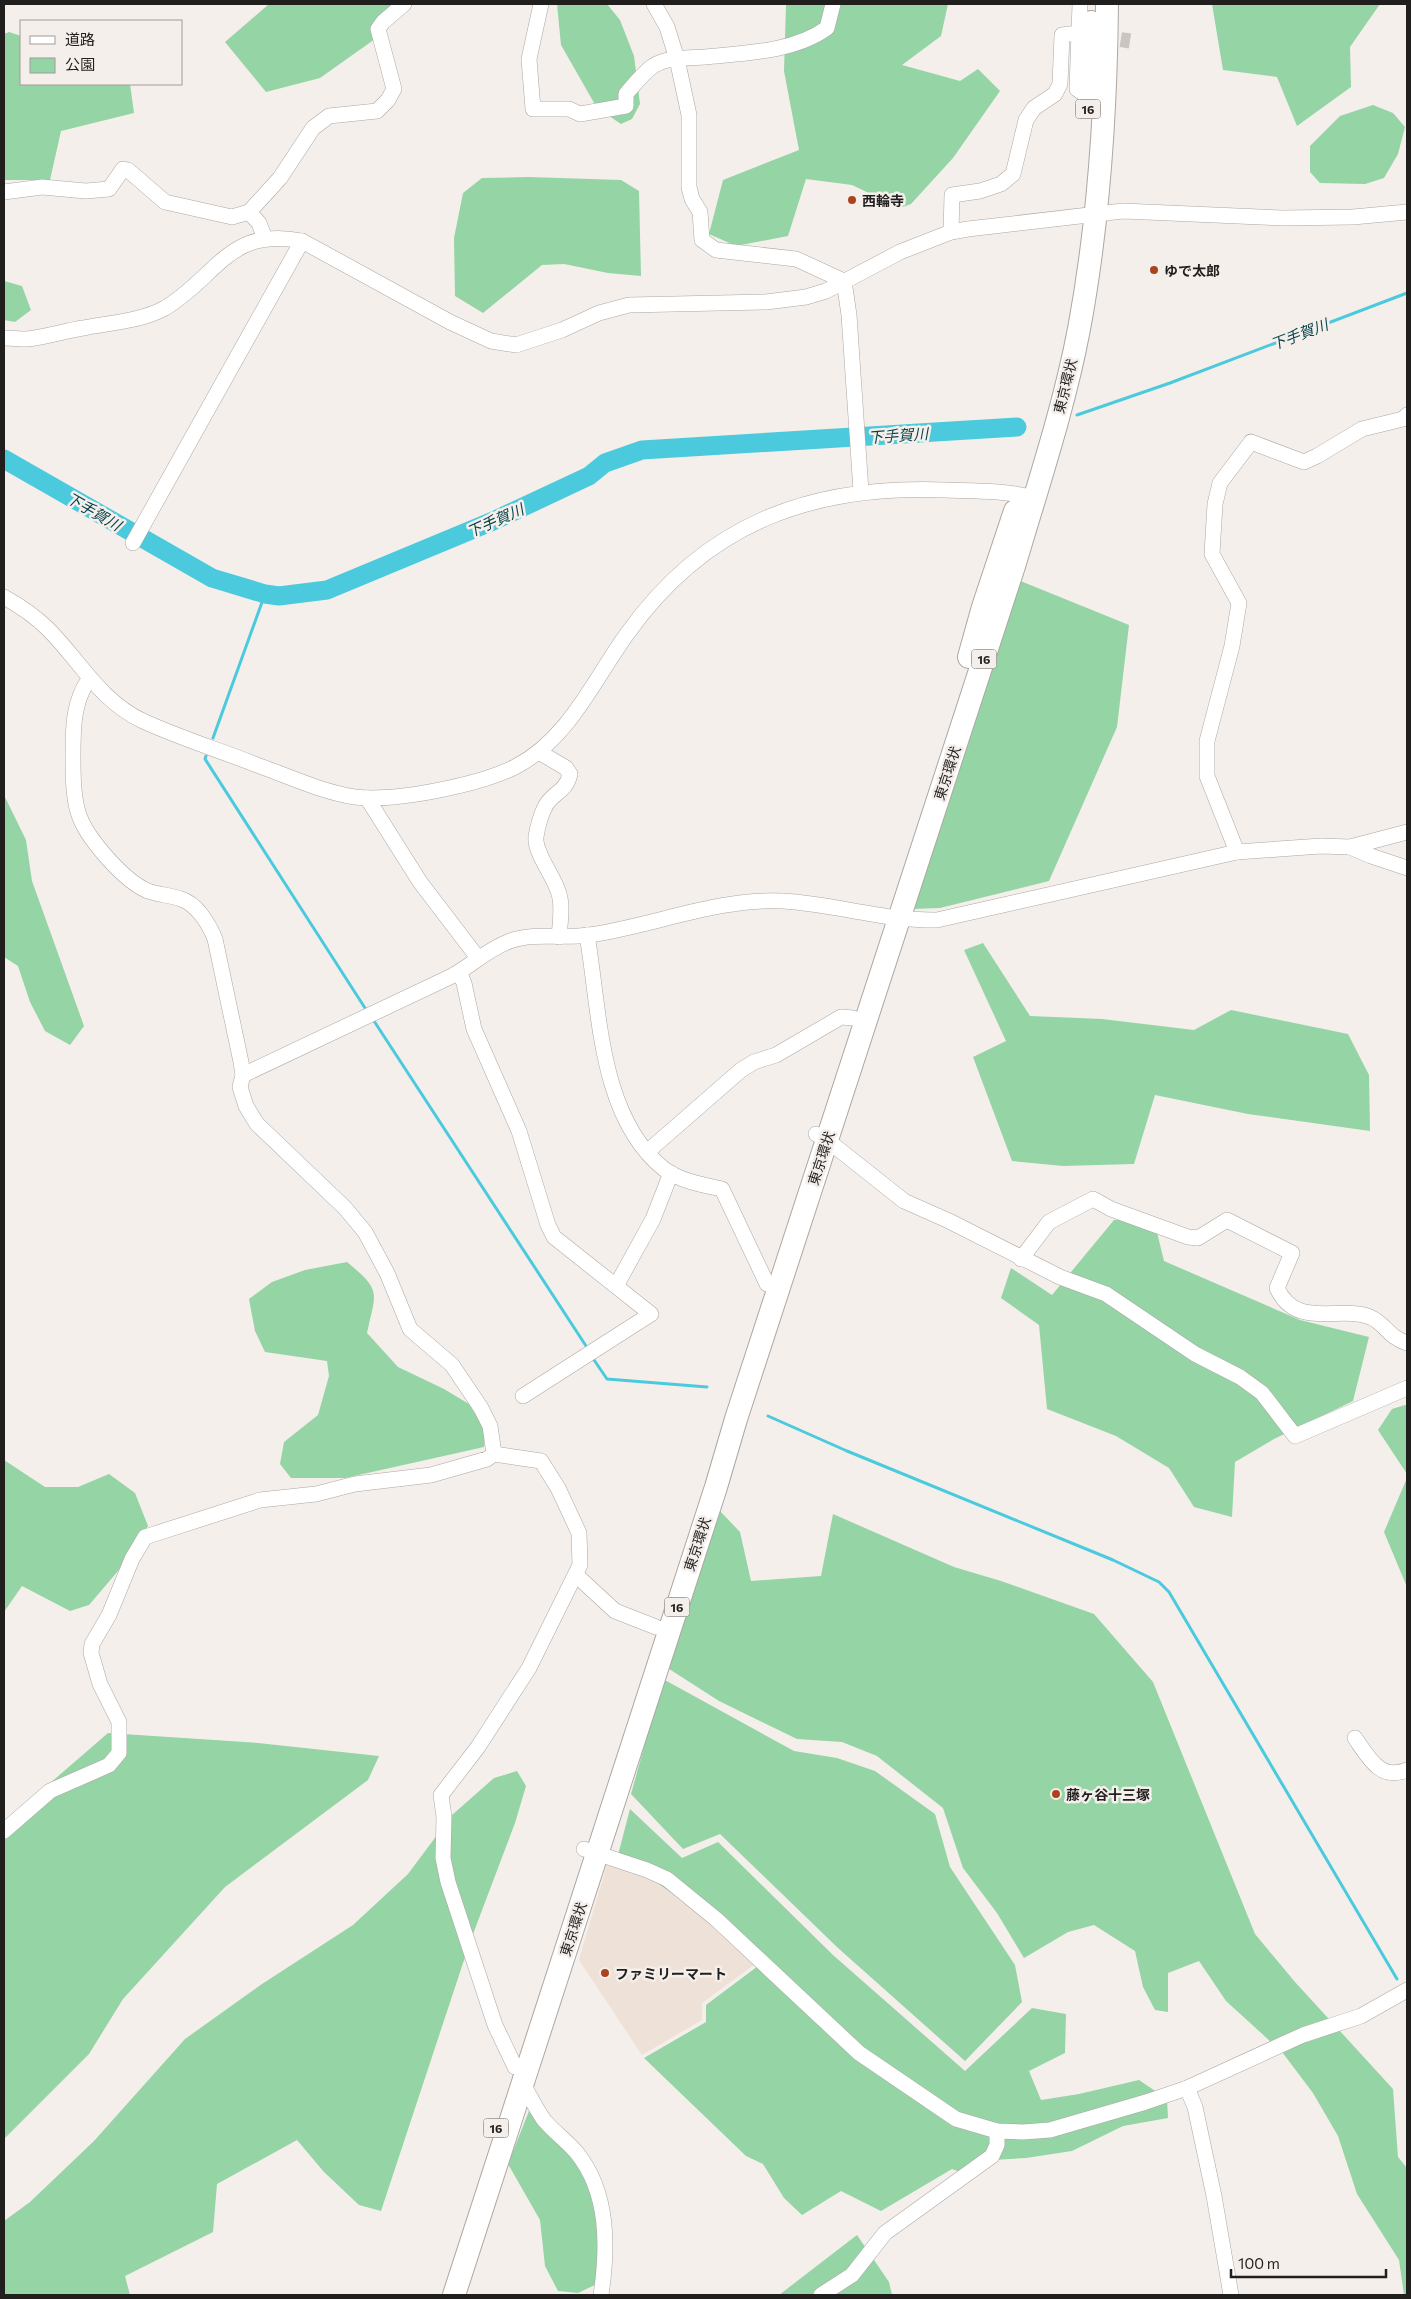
<svg xmlns="http://www.w3.org/2000/svg" width="1411" height="2299" font-family="Commissioner,'Noto Sans JP',sans-serif">
  <rect width="100%" height="100%" fill="#f5efeb"/>
  <polygon fill="#ede1d8" points="608,1861 665,1883 755,1964 702,2003 702,2020 642,2055 579,1960"/>
  <g fill="#94d4a5">
    <polygon points="269,4 391,4 375,39 320,78 266,92 225,42"/>
    <polygon points="557,4 607,4 620,20 634,56 640,104 632,119 621,124 597,108 561,45"/>
    <polygon points="786,4 948,4 941,36 902,65 960,81 978,69 1000,91 953,158 911,204 900,208 852,185 806,179 788,236 736,246 709,234 723,180 799,150 784,71"/>
    <polygon points="1212,4 1380,4 1350,47 1351,87 1297,126 1277,77 1223,70"/>
    <polygon points="9,32 21,36 21,84 130,84 134,113 61,131 50,180 4,180 4,34"/>
    <polygon points="1373,105 1393,113 1405,127 1398,154 1384,178 1365,184 1320,183 1310,172 1310,146 1340,116"/>
    <polygon points="529,177 621,180 639,191 641,276 608,273 564,264 542,265 483,313 455,296 454,238 463,193 482,178"/>
    <polygon points="4,281 22,286 31,310 15,322 4,320"/>
    <polygon points="1018,580 1129,625 1117,727 1049,881 940,908 912,909"/>
    <polygon points="4,795 26,840 32,881 84,1026 70,1045 45,1031 30,1002 18,966 4,957"/>
    <polygon points="983,943 1030,1016 1102,1019 1194,1030 1231,1010 1348,1034 1369,1075 1370,1131 1248,1114 1155,1095 1134,1164 1063,1166 1012,1161 973,1057 1006,1041 964,950"/>
    <polygon points="1114,1220 1154,1220 1164,1261 1300,1320 1369,1337 1353,1401 1274,1439 1235,1462 1232,1517 1194,1507 1169,1468 1116,1436 1047,1409 1039,1325 1001,1298 1011,1268 1052,1295"/>
    <path d="M 347,1262 C 382,1291 376,1291 367,1333 L 398,1367 L 444,1389 L 469,1404 L 485,1430 L 484,1447 L 345,1478 L 291,1478 L 280,1464 L 284,1442 L 318,1415 L 329,1376 L 327,1361 L 265,1352 L 255,1331 L 249,1299 L 272,1282 L 305,1270 Z"/>
    <polygon points="1405,1405 1407,1406 1407,1474 1378,1430 1392,1409"/>
    <polygon points="4,1460 45,1487 78,1487 109,1474 135,1493 148,1526 118,1571 89,1605 70,1611 22,1586 4,1612"/>
    <polygon points="1407,1478 1407,1587 1384,1532"/>
    <polygon points="718,1509 740,1532 751,1581 821,1576 833,1514 954,1567 1001,1581 1094,1614 1153,1682 1255,1934 1295,1982 1393,2089 1398,2157 1407,2168 1407,2295 1404,2295 1399,2260 1357,2194 1338,2136 1313,2093 1282,2052 1226,2001 1199,1961 1168,1973 1168,2012 1155,2010 1143,1987 1135,1951 1094,1925 1068,1932 1024,1958 997,1913 963,1868 943,1808 877,1756 842,1742 797,1739 719,1701 663,1665"/>
    <polygon points="663,1679 794,1751 837,1758 875,1771 935,1814 950,1867 1015,1965 1022,2002 965,2061 838,1948 720,1834 683,1849 631,1794"/>
    <polygon points="108,1733 258,1743 379,1756 368,1780 225,1887 123,1999 89,2054 4,2139 4,1823"/>
    <polygon points="517,1771 526,1786 515,1823 470,1942 381,2211 359,2205 324,2172 297,2140 217,2184 213,2232 125,2276 130,2295 4,2295 4,2221 30,2202 94,2141 185,2039 262,1984 353,1925 408,1874 452,1815 494,1778"/>
    <polygon points="630,1809 682,1858 718,1842 833,1955 965,2071 1032,2008 1066,2014 1065,2053 1029,2071 1041,2100 1079,2094 1139,2080 1167,2099 1168,2118 1123,2126 1072,2151 1026,2158 977,2161 966,2174 952,2169 881,2211 841,2191 802,2215 784,2198 763,2164 746,2156 644,2058 706,2022 706,2005 766,1960 618,1855"/>
    <path d="M 531,2106 C 552,2132 578,2158 593,2188 C 603,2211 599,2258 599,2283 L 578,2293 L 558,2291 L 545,2266 L 540,2220 L 508,2164 Z"/>
    <polygon points="857,2235 889,2282 892,2295 779,2295"/>
  </g>
  <g fill="none" stroke-linecap="round" stroke-linejoin="round">
    <g stroke="#4bcade" stroke-width="3">
      <polyline points="1077,415 1170,383 1407,293"/>
      <polyline points="213,738 265,594"/>
      <polyline points="206,756 205,759 365,1008"/>
      <polyline points="374,1021 588,1349"/>
      <polyline points="592,1357 607,1379 707,1387"/>
      <polyline points="768,1416 847,1451 1113,1560 1159,1582 1169,1592 1397,1979"/>
    </g>
    <polyline stroke="#4bcade" stroke-width="19" points="4,459 212,578 265,594 279,596 327,590 493,521 589,476 605,463 642,450 1017,427"/>
    <polyline stroke="#cbc5c2" stroke-width="15" stroke-dasharray="15 8" stroke-linecap="butt" points="1098,36 1130,41"/>
    <defs>
      <g id="minor">
        <path d="M 541,4 L 529,59 L 533,109 L 569,109 L 580,114 L 626,106 L 626,94 C 634,85 643,73 653,66 C 667,57 689,58 705,57 C 745,53 794,52 827,28 L 833,4"/>
        <polyline points="654,4 667,27 677,59 689,115 689,187 692,199 700,212 702,240 716,250 796,259 844,281 849,315 861,491"/>
        <polyline points="1080,4 1077,89 1089,97"/>
        <polyline points="4,192 42,187 86,191 109,189 123,169 128,170 165,202 232,217 249,212 280,178 313,128 329,116 377,111 388,100 394,89 378,29 383,22 404,4"/>
        <polyline points="249,212 259,223 265,239"/>
        <polyline points="951,232 952,195 980,191 1001,184 1013,174 1026,120 1034,108 1055,94 1060,84 1062,35 1079,33"/>
        <path d="M 4,338 C 11,338 19,339 27,339 C 45,337 65,331 83,328 C 109,323 142,321 165,308 C 217,277 229,226 302,241 L 450,322 L 491,341 L 516,345 L 562,330 L 599,313 L 629,305 L 766,302 L 806,297 L 826,291 L 900,252 L 951,232 L 968,229 L 1123,211 L 1282,218 L 1353,217 L 1407,212"/>
        <polyline points="133,543 302,241"/>
        <path d="M 4,597 C 20,606 35,616 48,629 C 80,661 100,701 143,721 C 180,738 219,750 257,765 C 288,776 322,792 355,797 C 395,802 479,785 515,767 C 569,739 593,681 627,634 C 706,523 811,485 944,490 C 974,491 1005,490 1034,498"/>
        <path d="M 89,679 C 73,702 73,728 73,755 C 73,774 73,795 78,812 C 85,837 124,881 148,891 C 159,895 170,895 181,899 C 197,904 209,924 215,939 L 241,1062 L 243,1075 L 240,1087 L 246,1106 L 257,1124 L 345,1208 L 365,1232 L 387,1273 L 410,1329 L 452,1365 L 481,1408 L 490,1426 L 494,1454"/>
        <path d="M 539,752 L 566,768 L 570,774 C 566,793 551,793 545,807 C 541,814 537,829 536,837 C 534,853 555,877 559,894 C 563,907 560,923 559,937"/>
        <polyline points="367,798 420,882 478,958"/>
        <polyline points="1350,847 1371,856 1407,868"/>
        <polyline points="1237,852 1207,776 1207,741 1232,646 1239,603 1212,554 1215,504 1220,483 1251,442 1304,462 1317,456 1362,429 1403,419 1407,415"/>
        <path d="M 587,935 C 600,1011 599,1117 664,1169 C 680,1181 703,1185 722,1189 L 767,1284"/>
        <polyline points="459,972 464,983 474,1029 519,1131 548,1225 554,1237 651,1314 523,1396"/>
        <path d="M 243,1075 L 452,976 C 472,965 488,949 510,941 C 535,932 563,939 589,935 C 653,926 717,898 783,901 C 835,904 885,921 937,920 L 1237,852 L 1321,846 L 1350,847 L 1407,832"/>
        <polyline points="816,1134 827,1140 904,1201 949,1221 1060,1277 1106,1294 1195,1354 1240,1377 1262,1393 1295,1436 1407,1388"/>
        <polyline points="647,1152 741,1070 754,1062 776,1055 841,1017 853,1018"/>
        <path d="M 1021,1259 L 1049,1222 L 1093,1199 L 1111,1209 L 1188,1237 L 1198,1238 L 1227,1220 L 1292,1253 L 1277,1288 C 1296,1330 1339,1305 1370,1317 C 1386,1324 1388,1337 1407,1343"/>
        <polyline points="616,1286 653,1219 671,1173"/>
        <polyline points="576,1575 615,1611 656,1627"/>
        <path d="M 1355,1738 C 1369,1758 1380,1781 1407,1770"/>
        <polyline points="4,1831 50,1791 109,1765 119,1753 119,1722 100,1684 91,1653 92,1644 109,1615 132,1559 145,1537 260,1500 316,1494 355,1484 431,1475 487,1459 494,1454 541,1461 558,1488 579,1533 580,1565 529,1668 478,1747 441,1795 444,1817 443,1858 448,1882 495,2025 515,2067"/>
        <polyline points="584,1849 647,1870 667,1879 716,1919 859,2053 956,2119 997,2131 1023,2132 1050,2130 1146,2102 1187,2088 1303,2035 1361,2016 1407,1990"/>
        <path d="M 523,2084 C 530,2096 536,2109 544,2120 C 554,2132 567,2141 577,2153 C 609,2193 608,2247 601,2295"/>
        <polyline points="1187,2088 1195,2107 1214,2196 1231,2295"/>
        <polyline points="821,2295 852,2275 885,2233 992,2156 997,2145 997,2131"/>
      </g>
      <g id="highway">
        <polyline points="1089,97 1091,22"/>
        <polyline points="969,657 983,607 1015,511"/>
        <path d="M 454,2295 L 716,1487 L 736,1419 L 1015,563 C 1038,485 1064,408 1079,329 C 1099,222 1106,112 1107,4"/>
      </g>
    </defs>
    <use href="#minor" stroke="#aca7a3" stroke-width="16"/>
    <use href="#highway" stroke="#aca7a3" stroke-width="24"/>
    <use href="#minor" stroke="#fff" stroke-width="15"/>
    <use href="#highway" stroke="#fff" stroke-width="22"/>
  </g>
  <g fill="#ab441e" stroke="#f5efeb" stroke-width="2">
    <circle cx="852" cy="200" r="5"/>
    <circle cx="1154" cy="270" r="5"/>
    <circle cx="1056" cy="1794" r="5"/>
    <circle cx="605" cy="1973" r="5"/>
  </g>
  <g text-anchor="middle" dominant-baseline="central" stroke-width="5" stroke-linejoin="round" paint-order="stroke">
    <g fill="#f5efeb" stroke="#615d5c" stroke-width="1">
      <rect x="1075.5" y="99.5" width="25" height="19" rx="4"/>
      <rect x="971.5" y="649.5" width="25" height="19" rx="4"/>
      <rect x="664.5" y="1597.5" width="25" height="19" rx="4"/>
      <rect x="483.5" y="2118.5" width="25" height="19" rx="4"/>
    </g>
    <g font-size="12" font-weight="bold" fill="#211f1e">
      <text x="1088" y="109">16</text>
      <text x="984" y="659">16</text>
      <text x="677" y="1607">16</text>
      <text x="496" y="2128">16</text>
    </g>
    <g font-size="14" font-weight="bold" fill="#211f1e" stroke="#f5efeb" text-anchor="start">
      <text x="862" y="200">西輪寺</text>
      <text x="1164" y="270">ゆで太郎</text>
      <text x="1066" y="1794">藤ヶ谷十三塚</text>
      <text x="615" y="1973">ファミリーマート</text>
    </g>
    <g font-size="14" fill="#211f1e" stroke="#f5efeb">
      <text transform="translate(1065 386) rotate(-76)">東京環状</text>
      <text transform="translate(947 773) rotate(-72)">東京環状</text>
      <text transform="translate(821 1158) rotate(-72)">東京環状</text>
      <text transform="translate(697 1544) rotate(-72)">東京環状</text>
      <text transform="translate(573 1929) rotate(-72)">東京環状</text>
    </g>
    <g font-size="15" font-style="italic" fill="#08434b" stroke="#f5efeb">
      <text transform="translate(1299 334) rotate(-21)">下手賀川</text>
      <text transform="translate(898 435) rotate(-4)">下手賀川</text>
      <text transform="translate(94 511) rotate(30)">下手賀川</text>
      <text transform="translate(495 520) rotate(-24)">下手賀川</text>
    </g>
  </g>
  <rect width="1411" height="2299" fill="none" stroke="#211f1e" stroke-width="10"/>
  <rect x="20" y="20" width="162" height="65" fill="#f5efeb" stroke="#a09c99"/>
  <rect x="30" y="36" width="25" height="8" fill="#ffffff" stroke="#a09c99"/>
  <text x="65" y="45" font-size="15" fill="#211f1e">道路</text>
  <rect x="30" y="58" width="25" height="15" fill="#94d4a5" stroke="#a09c99"/>
  <text x="65" y="70" font-size="15" fill="#211f1e">公園</text>
  <path d="M1231 2269v8h155v-8" fill="none" stroke="#211f1e" stroke-width="2.5"/>
  <text x="1238" y="2269" font-size="15" fill="#211f1e" stroke="#f5efeb" stroke-width="4" paint-order="stroke">100 m</text>
</svg>
